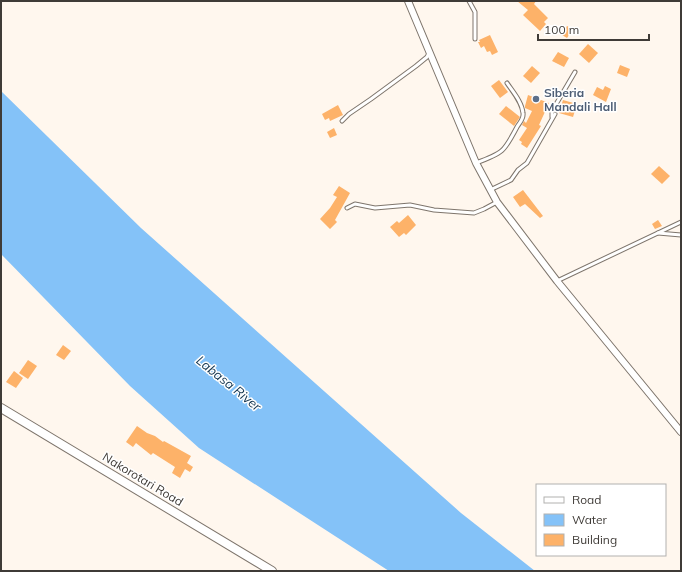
<svg xmlns="http://www.w3.org/2000/svg" width="682" height="572" font-family="Mulish,sans-serif">
  <rect width="100%" height="100%" fill="#fff7ee"/>
  <polygon fill="#84c2f8" points="1,91 141,228 461,513 535,571 389,571 199,448 130,386 1,254"/>
  <g fill="#fdb269">
    <polygon points="517,1 536,1 534,4 548,18 544,22 546,24 540,31 523,15 528,10"/>
    <polygon points="567,26 573,29 567,38 562,35"/>
    <polygon points="490,35 498,52 492,55 490,51 487,52 484,46 481,48 478,42 480,42 479,40"/>
    <polygon points="588,44 598,53 589,63 579,54"/>
    <polygon points="558,52 569,58 564,67 552,61"/>
    <polygon points="620,65 630,69 627,77 617,73"/>
    <polygon points="532,66 540,73 531,83 523,76"/>
    <polygon points="499,80 508,92 500,98 491,86"/>
    <polygon points="605,86 611,89 606,102 593,95 597,87 603,90"/>
    <polygon points="528,95 549,103 539,125 541,126 527,148 521,144 522,142 519,140 527,128 522,125 524,121 526,123 532,111 525,108 525,106"/>
    <polygon points="563,100 577,104 573,117 559,113"/>
    <polygon points="338,105 343,115 330,121 329,118 325,120 322,114"/>
    <polygon points="506,106 520,117 514,126 499,114"/>
    <polygon points="334,128 337,135 330,138 327,132"/>
    <polygon points="659,166 670,176 662,184 651,174"/>
    <polygon points="339,186 350,193 335,220 337,222 330,229 320,219 330,208 337,197 333,195"/>
    <polygon points="523,190 543,216 540,218 525,204 520,207 513,197"/>
    <polygon points="408,215 416,225 406,235 404,233 399,237 390,227 397,221 399,223"/>
    <polygon points="658,220 662,226 655,229 652,224"/>
    <polygon points="63,345 71,351 64,360 56,355"/>
    <polygon points="28,360 37,366 28,379 19,373"/>
    <polygon points="14,371 23,378 16,388 6,382"/>
    <polygon points="137,426 147,433 155,436 163,442 164,441 191,456 187,463 193,467 190,472 185,469 180,478 172,473 175,467 153,453 151,455 136,443 133,447 126,442"/>
  </g>
  <g fill="none" stroke-linecap="round" stroke-linejoin="round">
    <defs>
      <g id="service">
        <polyline points="469,1 475,12 475,39"/>
        <polyline points="552,117 552,111 575,72"/>
        <polyline points="342,121 349,114 371,99 416,66 427,57 429,53"/>
        <path d="M 476,163 C 503,153 504,152 517,127 C 520,122 524,119 523,113 C 522,102 513,92 507,83"/>
        <polyline points="490,190 511,180 518,170 527,163 555,114"/>
        <polyline points="347,208 355,204 375,208 410,205 434,210 474,213 484,209 497,202"/>
        <polyline points="658,233 681,235"/>
        <polyline points="557,281 681,222"/>
      </g>
      <polyline id="minor" points="408,1 476,163 497,202 557,281 681,432"/>
      <polyline id="tertiary" points="1,408 272,571"/>
    </defs>
    <use href="#service" stroke="#7e756c" stroke-width="5"/>
    <use href="#minor" stroke="#7e756c" stroke-width="8"/>
    <use href="#tertiary" stroke="#7e756c" stroke-width="10"/>
    <use href="#service" stroke="#fff" stroke-width="3"/>
    <use href="#minor" stroke="#fff" stroke-width="6"/>
    <use href="#tertiary" stroke="#fff" stroke-width="8"/>
  </g>
  <circle fill="#5c6f8a" stroke="#fff" stroke-width="1.5" cx="536" cy="99" r="4"/>
  <g text-anchor="middle" dominant-baseline="central" stroke-width="3" stroke-linejoin="round" paint-order="stroke">
    <g font-size="12" font-weight="bold" fill="#4e5e75" stroke="#fff" text-anchor="start">
      <text x="544" y="92">Siberia<tspan x="544" dy="14">Mandali Hall</tspan></text>
    </g>
    <g font-size="12" fill="#3f3b37" stroke="#fff">
      <text transform="translate(143 479) rotate(31)">Nakorotari Road</text>
    </g>
    <g font-size="13" font-style="italic" fill="#11334e" stroke="#fff">
      <text transform="translate(229 383) rotate(39)">Labasa River</text>
    </g>
  </g>
  <rect width="682" height="572" fill="none" stroke="#3f3b37" stroke-width="4"/>
  <rect x="536" y="484" width="130" height="72" fill="#ffffff" stroke="#b2b1af"/>
  <rect x="544" y="497" width="20" height="6" fill="#ffffff" stroke="#b2b1af"/>
  <text x="572" y="504" font-size="12" fill="#3f3b37">Road</text>
  <rect x="544" y="514" width="20" height="12" fill="#84c2f8" stroke="#b2b1af"/>
  <text x="572" y="524" font-size="12" fill="#3f3b37">Water</text>
  <rect x="544" y="534" width="20" height="12" fill="#fdb269" stroke="#b2b1af"/>
  <text x="572" y="544" font-size="12" fill="#3f3b37">Building</text>
  <path d="M538 34v6h111v-6" fill="none" stroke="#3f3b37" stroke-width="2"/>
  <text x="544" y="34" font-size="12" fill="#3f3b37" stroke="#ffffff" stroke-width="3" paint-order="stroke">100 m</text>
</svg>
